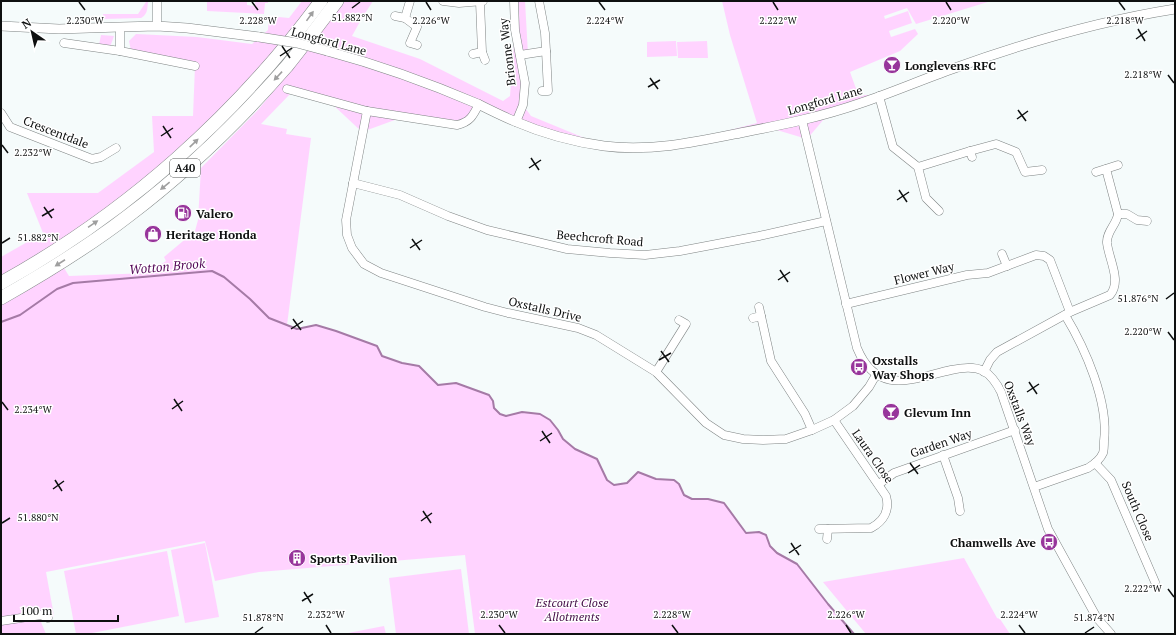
<svg xmlns="http://www.w3.org/2000/svg" width="1176" height="635" font-family="'PT Serif',serif">
  <rect width="100%" height="100%" fill="#f5fbfb"/>
  <g fill="#ffd3ff">
    <polygon points="207,1 247,2 247,5 255,6 255,1 268,1 268,3 265,3 264,14 207,11"/>
    <path d="M 302,1 L 313,1 C 247,92 162,173 69,236 C 47,251 24,263 1,276 L 1,257 L 43,233 L 27,193 L 98,193 L 154,152 L 152,116 L 193,116 L 195,66 L 131,50 L 129,41 L 136,34 L 197,37 L 252,44 L 268,30 L 269,16 L 289,18 Z"/>
    <polygon points="345,1 373,1 362,18 352,36 420,59 503,101 510,96 515,30 514,1 525,1 528,54 520,55 523,105 531,116 604,146 567,138 479,105 466,123 403,117 362,132 330,102 293,91 261,124 287,129 286,134 311,138 287,325 297,329 316,325 336,331 377,346 382,356 402,363 419,366 438,385 456,383 489,395 493,401 494,408 500,414 506,416 522,412 540,414 550,420 558,430 563,439 575,449 597,459 607,480 614,485 627,483 638,472 656,479 674,480 679,484 684,495 692,499 708,499 724,503 746,533 759,532 766,535 770,546 777,553 797,564 828,604 854,634 475,634 465,555 259,572 215,581 205,541 46,572 54,616 41,622 46,634 1,634 1,305 18,296 64,268 69,276 149,273 166,261 164,257 195,231 198,220 201,168 257,111 303,56"/>
    <polygon points="722,1 991,1 916,24 907,8 884,16 885,19 908,11 912,23 889,31 891,37 915,29 918,34 900,51 850,72 859,97 865,95 879,96 830,112 807,139 770,128 669,146 757,123 730,35"/>
    <path d="M 146,2 L 148,2 C 147,9 148,14 141,18 L 103,19 L 103,14 L 138,14 Z"/>
    <polygon points="101,35 114,36 110,47 99,45"/>
    <polygon points="676,41 677,56 647,57 647,42"/>
    <polygon points="707,41 708,58 678,58 677,42"/>
    <polygon points="205,543 219,617 185,623 171,550"/>
    <polygon points="167,551 179,616 87,634 76,634 64,571"/>
    <polygon points="964,558 997,618 1000,619 1010,634 866,634 823,582"/>
    <polygon points="461,569 469,634 396,634 389,578"/>
    <polygon points="384,626 386,634 343,634"/>
  </g>
  <g fill="none" stroke-linecap="round" stroke-linejoin="round">
    <polyline stroke="#a57aa6" stroke-width="2" points="1,322 20,315 57,289 73,283 212,271 224,277 250,299 269,318 297,329 316,325 336,331 377,346 382,356 402,363 419,366 438,385 456,383 489,395 493,401 494,408 500,414 506,416 522,412 540,414 550,420 558,430 563,439 575,449 597,459 607,480 614,485 627,483 638,472 656,479 674,480 679,484 684,495 692,499 708,499 724,503 746,533 759,532 766,535 770,546 777,553 797,564 828,604 854,634"/>
    <defs>
      <g id="minor">
        <polyline points="157,1 157,26"/>
        <polyline points="410,1 405,18 417,27 410,43 417,45"/>
        <polyline points="443,1 459,3 483,1"/>
        <polyline points="514,1 515,30 525,83 523,105 516,122"/>
        <polyline points="480,2 482,52 485,60"/>
        <polyline points="395,16 405,18"/>
        <polyline points="120,27 120,51"/>
        <polyline points="64,43 120,51 195,66"/>
        <polyline points="473,54 482,52"/>
        <polyline points="520,55 546,51 545,33 539,1"/>
        <path d="M 287,89 L 367,111 L 457,125 C 470,122 473,116 479,104"/>
        <polyline points="542,91 548,91 546,51"/>
        <polyline points="879,96 893,147 918,167 926,198 939,211"/>
        <polyline points="367,111 346,220 347,235 352,248 364,264 381,273 485,307 508,313 578,328 596,335 656,372 706,423 724,435 743,439 763,440 786,439 812,430 834,420 853,406 869,387 876,375"/>
        <polyline points="1,113 10,127 92,159 101,157 116,148"/>
        <path d="M 802,120 L 857,348 C 877,396 911,379 951,370 C 962,368 973,366 984,371 C 992,376 997,384 1001,392 L 1048,529 L 1097,618 L 1111,634"/>
        <polyline points="970,151 996,144 1016,152 1025,172 1042,170"/>
        <polyline points="918,167 970,151 972,157"/>
        <polyline points="1096,172 1118,165"/>
        <polyline points="353,183 400,195 448,216 487,230 567,249 610,253 645,255 680,251 759,236 826,221"/>
        <polyline points="1118,214 1127,214 1137,220 1147,221"/>
        <polyline points="1002,254 1007,266"/>
        <polyline points="846,304 967,275 988,273 1036,255 1044,256 1050,260 1070,312"/>
        <polyline points="761,316 771,361 805,414 812,430"/>
        <polyline points="753,318 761,316 759,307"/>
        <polyline points="656,372 686,324 679,320"/>
        <path d="M 984,372 L 990,360 L 997,352 L 1070,312 L 1110,295 C 1122,281 1109,260 1107,243 C 1106,232 1117,224 1118,214 L 1106,169"/>
        <polyline points="943,455 958,498 960,511"/>
        <polyline points="1095,463 1111,480 1155,582"/>
        <polyline points="879,484 894,473 1015,430"/>
        <path d="M 1034,487 L 1088,468 C 1093,465 1100,460 1103,453 C 1104,450 1104,445 1104,441 C 1109,402 1085,348 1065,315"/>
        <path d="M 819,529 L 871,528 C 884,521 890,510 886,496 L 834,420"/>
        <polyline points="827,539 828,529"/>
        <polyline points="1,621 41,615 48,618"/>
      </g>
      <g id="tertiary">
        <polyline points="1,26 59,29 120,27 157,26 187,28 259,37"/>
        <path d="M 327,51 C 379,65 429,83 478,104 C 490,110 502,116 514,121 C 542,133 574,142 604,146 C 650,152 696,142 740,133 C 781,125 821,117 861,103 C 891,93 921,80 952,69 C 1024,43 1099,21 1175,9"/>
      </g>
      <g id="trunk">
        <path d="M 1,283 C 127,213 236,116 321,1"/>
        <path d="M 1,298 C 45,273 88,247 128,216 C 186,172 239,121 287,66 C 304,45 320,23 337,1"/>
      </g>
    </defs>
    <use href="#minor" stroke="#7f8484" stroke-width="9"/>
    <use href="#tertiary" stroke="#7f8484" stroke-width="10"/>
    <use href="#trunk" stroke="#7f8484" stroke-width="14"/>
    <use href="#minor" stroke="#fff" stroke-width="8"/>
    <use href="#tertiary" stroke="#fff" stroke-width="9"/>
    <use href="#trunk" stroke="#fff" stroke-width="13"/>
    <defs>
      <polyline id="tertiary-bridge" points="259,37 297,43 327,51"/>
    </defs>
    <use href="#tertiary-bridge" stroke="#7f8484" stroke-width="10" stroke-linecap="butt"/>
    <use href="#tertiary-bridge" stroke="#fff" stroke-width="9"/>
  </g>
  <defs><path id="oneway-solid" d="M-6-.8H1V-3.2L6.5 0L1 3.2V.8H-6Z"/></defs>
  <g fill="#9f9f9f">
    <use href="#oneway-solid" transform="translate(310 16) rotate(-54)"/>
    <use href="#oneway-solid" transform="translate(278 76) rotate(133)"/>
    <use href="#oneway-solid" transform="translate(194 143) rotate(-44)"/>
    <use href="#oneway-solid" transform="translate(165 186) rotate(141)"/>
    <use href="#oneway-solid" transform="translate(93 224) rotate(-34)"/>
    <use href="#oneway-solid" transform="translate(60 263) rotate(147)"/>
  </g>
  <path fill="none" stroke="#0e1010" stroke-width="1.5" d="M 79,2 L 85,10M 252,2 L 258,10M 426,2 L 431,10M 599,2 L 605,10M 773,2 L 778,10M 946,2 L 951,10M 1119,2 L 1125,10M 352,8 L 360,2M 1138,29 L 1145,41M 1136,39 L 1147,31M 282,46 L 290,58M 280,56 L 292,48M 1168,75 L 1174,83M 650,78 L 658,89M 648,87 L 660,80M 1018,110 L 1026,121M 1017,119 L 1028,111M 163,126 L 171,138M 161,136 L 173,128M 2,145 L 8,153M 531,158 L 539,170M 529,168 L 541,160M 899,190 L 907,202M 897,200 L 909,192M 44,207 L 52,218M 42,216 L 54,209M 412,239 L 420,250M 2,243 L 10,238M 410,248 L 422,240M 780,270 L 788,282M 778,280 L 790,272M 1166,299 L 1174,293M 293,319 L 301,330M 291,329 L 303,321M 1168,332 L 1174,340M 661,351 L 669,362M 659,360 L 671,353M 1029,382 L 1037,394M 1027,392 L 1039,384M 174,399 L 182,411M 2,402 L 8,410M 172,409 L 183,401M 542,431 L 550,443M 540,441 L 552,433M 910,463 L 918,474M 908,473 L 920,465M 55,480 L 62,491M 53,489 L 64,481M 423,511 L 431,523M 421,521 L 432,513M 2,523 L 10,518M 791,543 L 799,555M 789,553 L 801,545M 1168,589 L 1174,597M 304,592 L 311,603M 302,601 L 313,594M 326,625 L 331,633M 499,625 L 505,633M 672,625 L 678,633M 846,625 L 851,633M 1019,625 L 1025,633M 255,633 L 263,627M 1085,633 L 1094,627"/>
  <defs>
    <symbol id="bar-disc" viewBox="-11 -11 22 22"><circle r="9.5" fill="#97359b" stroke="#fff"/><path d="M-6-5H6L.8 .8V4.5H3.5V6h-7V4.5H-.8V.8Z" fill="#fff"/></symbol>
    <symbol id="fuel-disc" viewBox="-11 -11 22 22"><circle r="9.5" fill="#97359b" stroke="#fff"/><path d="M-5.5-6h7V0h2V4h1.3V-2.5L3-4.5l.8-.8L6-3V5H2.5V1h-1V6h-7ZM-4.2-4.7v3.2H.2V-4.7Z" fill="#fff"/></symbol>
    <symbol id="shop-disc" viewBox="-11 -11 22 22"><circle r="9.5" fill="#97359b" stroke="#fff"/><path d="M-5-2.5h2.3a2.7 3.5 0 0 1 5.4 0H5L5.5 6h-11ZM-1.5-2.5h3a1.5 2.3 0 0 0-3 0Z" fill="#fff"/></symbol>
    <symbol id="bus-disc" viewBox="-11 -11 22 22"><circle r="9.5" fill="#97359b" stroke="#fff"/><path d="M-5-6H5V4H4V6H2V4H-2V6H-4V4H-5ZM-3.5-4V0h7V-4ZM-3.5 1.2v1.5H-2V1.2ZM2 1.2v1.5H3.5V1.2Z" fill="#fff"/></symbol>
    <symbol id="building-disc" viewBox="-11 -11 22 22"><circle r="9.5" fill="#97359b" stroke="#fff"/><path d="M-4-6H4V6H1V3H-1V6H-4ZM-2.5-4.3h1.7v1.8h-1.7ZM.8-4.3h1.7v1.8H.8ZM-2.5-1h1.7V.8h-1.7ZM.8-1h1.7V.8H.8Z" fill="#fff"/></symbol>
  </defs>
  <g fill-rule="evenodd">
    <use href="#bar-disc" x="882" y="55" width="20" height="20"/>
    <use href="#fuel-disc" x="173" y="203" width="20" height="20"/>
    <use href="#shop-disc" x="143" y="224" width="20" height="20"/>
    <use href="#bus-disc" x="849" y="357" width="20" height="20"/>
    <use href="#bar-disc" x="881" y="402" width="20" height="20"/>
    <use href="#bus-disc" x="1039" y="532" width="20" height="20"/>
    <use href="#building-disc" x="287" y="548" width="20" height="20"/>
  </g>
  <g text-anchor="middle" dominant-baseline="central" stroke-width="3" stroke-linejoin="round" paint-order="stroke">
    <rect fill="#fff" stroke="#565858" stroke-width="1" x="170" y="159" width="30" height="18" rx="3"/>
    <g font-size="11" font-weight="bold" fill="#0e1010">
      <text x="185" y="168">A40</text>
    </g>
    <g font-size="12" fill="#0e1010" stroke="#fff">
      <text transform="translate(329 41) rotate(15)">Longford Lane</text>
      <text transform="translate(507 52) rotate(-97)">Brionne Way</text>
      <text transform="translate(825 100) rotate(-16)">Longford Lane</text>
      <text transform="translate(56 132) rotate(21)">Crescentdale</text>
      <text transform="translate(600 238) rotate(5)">Beechcroft Road</text>
      <text transform="translate(924 273) rotate(-14)">Flower Way</text>
      <text transform="translate(545 309) rotate(13)">Oxstalls Drive</text>
      <text transform="translate(1020 413) rotate(69)">Oxstalls Way</text>
      <text transform="translate(941 443) rotate(-19)">Garden Way</text>
      <text transform="translate(873 456) rotate(55)">Laura Close</text>
      <text transform="translate(1138 511) rotate(67)">South Close</text>
    </g>
    <g font-size="12" font-weight="bold" fill="#0e1010" stroke="#fff" text-anchor="start">
      <text x="905" y="65">Longlevens RFC</text>
      <text x="196" y="213">Valero</text>
      <text x="166" y="234">Heritage Honda</text>
      <text x="872" y="360">Oxstalls<tspan x="872" dy="14">Way Shops</tspan></text>
      <text x="904" y="412">Glevum Inn</text>
      <text x="1036" y="542" text-anchor="end">Chamwells Ave</text>
      <text x="310" y="558">Sports Pavilion</text>
    </g>
    <g font-size="12" font-style="italic" fill="#440d47" stroke="#fff">
      <text x="572" y="602">Estcourt Close<tspan x="572" dy="14">Allotments</tspan></text>
    </g>
    <g font-size="13" font-style="italic" fill="#530757" stroke="#fff">
      <text transform="translate(167 266) rotate(-5)">Wotton Brook</text>
    </g>
  </g>
  <g font-size="10" text-anchor="middle" fill="#0e1010" stroke="#fff" stroke-width="3" stroke-linejoin="round" paint-order="stroke">
    <text x="352" y="21">51.882°N</text>
    <text x="85" y="24">2.230°W</text>
    <text x="258" y="24">2.228°W</text>
    <text x="431" y="24">2.226°W</text>
    <text x="605" y="24">2.224°W</text>
    <text x="778" y="24">2.222°W</text>
    <text x="951" y="24">2.220°W</text>
    <text x="1125" y="24">2.218°W</text>
    <text x="1143" y="78">2.218°W</text>
    <text x="33" y="156">2.232°W</text>
    <text x="38" y="241">51.882°N</text>
    <text x="1138" y="302">51.876°N</text>
    <text x="1143" y="335">2.220°W</text>
    <text x="33" y="413">2.234°W</text>
    <text x="38" y="521">51.880°N</text>
    <text x="1143" y="592">2.222°W</text>
    <text x="326" y="618">2.232°W</text>
    <text x="499" y="618">2.230°W</text>
    <text x="672" y="618">2.228°W</text>
    <text x="846" y="618">2.226°W</text>
    <text x="1019" y="618">2.224°W</text>
    <text x="263" y="621">51.878°N</text>
    <text x="1094" y="621">51.874°N</text>
  </g>
  <rect width="1176" height="635" fill="none" stroke="#0e1010" stroke-width="4"/>
  <g transform="translate(32 32) rotate(326)" stroke="#ffffff" stroke-width="3" paint-order="stroke">
  <path d="M0-3L7 15L0 10L-7 15Z" fill="#0e1010"/>
  <text y="-6" font-size="11" font-weight="bold" text-anchor="middle" fill="#0e1010">N</text>
  </g>
  <path d="M14 615v6h104v-6" fill="none" stroke="#0e1010" stroke-width="2"/>
  <text x="20" y="615" font-size="12" fill="#0e1010" stroke="#ffffff" stroke-width="3" paint-order="stroke">100 m</text>
</svg>
